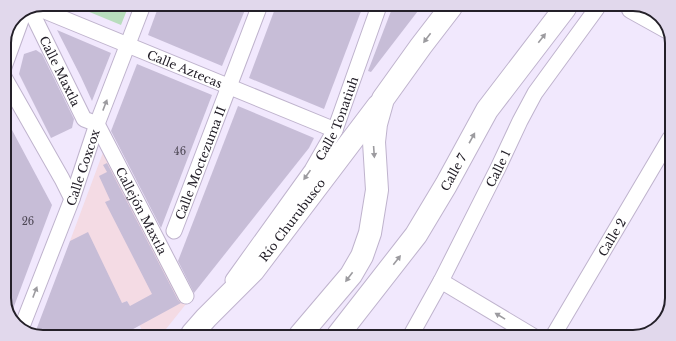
<svg xmlns="http://www.w3.org/2000/svg" width="676" height="341" font-family="'Libre Baskerville',serif">
  <rect width="100%" height="100%" fill="#f1e8fd"/>
  <polygon fill="#f4dbe4" points="108,139 190,299 162,334 144,334 127,301 106,311 70,241"/>
  <polygon fill="#b8ddbd" points="70,4 129,5 121,25"/>
  <g fill="#c7bdd7">
    <polygon points="159,5 247,5 222,66 148,35"/>
    <polygon points="276,6 363,6 324,109 249,78"/>
    <polygon points="393,6 421,7 371,72 368,71"/>
    <polygon points="57,30 111,53 92,101 81,77"/>
    <polygon points="36,50 42,54 74,119 72,128 51,138 19,74 24,54"/>
    <polygon points="137,64 212,95 161,228 111,131"/>
    <polygon points="238,106 314,138 309,148 194,293 178,261"/>
    <polygon points="4,115 52,205 10,317 4,301"/>
    <polygon points="107,163 178,300 181,303 124,334 35,333 70,241 88,232 122,303 127,301 130,306 152,294 105,202 110,200 99,176 107,172 103,165"/>
  </g>
  <g fill="none" stroke-linecap="round" stroke-linejoin="round">
    <defs>
      <g id="street">
        <path id="s1" d="M 35,7 L 335,130"/>
        <path id="s2" d="M 30,9 L 84,119 L 97,124 L 186,296"/>
        <polyline points="4,67 24,12"/>
        <polyline points="4,77 62,179 72,199"/>
        <path id="s3" d="M 174,231 L 260,5"/>
        <path id="s4" d="M 233,280 L 312,170 L 335,130 L 379,6"/>
        <polyline points="441,281 533,336"/>
        <path id="s5" d="M 21,329 L 72,199 L 97,124 L 143,5"/>
        <path id="s6" d="M 411,335 L 441,281 L 498,168 L 520,121 L 535,93 L 597,8"/>
        <path id="s7" d="M 553,336 L 670,138"/>
      </g>
      <polyline id="secondary" points="632,8 668,28"/>
      <g id="primary">
        <path id="s8" d="M 192,334 L 206,318 L 253,271 L 378,106"/>
        <polyline points="300,335 351,275 362,256 370,233 377,190 374,142 376,124 383,99 421,46 451,7"/>
        <path id="s9" d="M 338,335 L 416,235 L 446,185 L 487,110 L 565,8"/>
      </g>
    </defs>
    <use href="#street" stroke="#bfb3cd" stroke-width="17"/>
    <use href="#secondary" stroke="#bfb3cd" stroke-width="23"/>
    <use href="#primary" stroke="#bfb3cd" stroke-width="24"/>
    <use href="#street" stroke="#fff" stroke-width="15"/>
    <use href="#secondary" stroke="#fff" stroke-width="21"/>
    <use href="#primary" stroke="#fff" stroke-width="22"/>
  </g>
  <defs><path id="oneway-solid" d="M-6-.8H1V-3.2L6.5 0L1 3.2V.8H-6Z"/></defs>
  <g fill="#9c9b9f">
    <use href="#oneway-solid" transform="translate(427 38) rotate(127)"/>
    <use href="#oneway-solid" transform="translate(542 38) rotate(-52)"/>
    <use href="#oneway-solid" transform="translate(105 105) rotate(-69)"/>
    <use href="#oneway-solid" transform="translate(472 138) rotate(-61)"/>
    <use href="#oneway-solid" transform="translate(374 152) rotate(86)"/>
    <use href="#oneway-solid" transform="translate(307 175) rotate(125)"/>
    <use href="#oneway-solid" transform="translate(397 260) rotate(-52)"/>
    <use href="#oneway-solid" transform="translate(349 277) rotate(127)"/>
    <use href="#oneway-solid" transform="translate(35 292) rotate(-69)"/>
    <use href="#oneway-solid" transform="translate(500 316) rotate(-149)"/>
  </g>
  <g text-anchor="middle" dominant-baseline="central" stroke-width="3" stroke-linejoin="round" paint-order="stroke">
    <g font-size="10" fill="#4d4754">
      <text x="180" y="151">46</text>
      <text x="28" y="221">26</text>
    </g>
    <g font-size="12" fill="#242029" stroke="#f1e8fd">
      <text stroke="none"><textPath href="#s1" startOffset="162">Calle Aztecas</textPath></text>
      <text stroke="none"><textPath href="#s2" startOffset="69">Calle Maxtla</textPath></text>
      <text stroke="none"><textPath href="#s4" startOffset="193">Calle Tonatiuh</textPath></text>
      <text stroke="none"><textPath href="#s3" startOffset="73">Calle Moctezuma II</textPath></text>
      <text stroke="none"><textPath href="#s5" startOffset="173">Calle Coxcox</textPath></text>
      <text stroke="none"><textPath href="#s6" startOffset="188">Calle 1</textPath></text>
      <text stroke="none"><textPath href="#s9" startOffset="200">Calle 7</textPath></text>
      <text stroke="none"><textPath href="#s2" startOffset="234">Callejón Maxtla</textPath></text>
      <text stroke="none"><textPath href="#s8" startOffset="152">Río Churubusco</textPath></text>
      <text stroke="none"><textPath href="#s7" startOffset="115">Calle 2</textPath></text>
    </g>
  </g>
  <path d="M0 0H676V341H0ZM43 11H633A32 32 0 0 1 665 43V298A32 32 0 0 1 633 330H43A32 32 0 0 1 11 298V43A32 32 0 0 1 43 11Z" fill="#e1d8ec" fill-rule="evenodd"/>
  <path fill="none" stroke="#242029" stroke-width="2" d="M43 11H633A32 32 0 0 1 665 43V298A32 32 0 0 1 633 330H43A32 32 0 0 1 11 298V43A32 32 0 0 1 43 11Z"/>
</svg>
